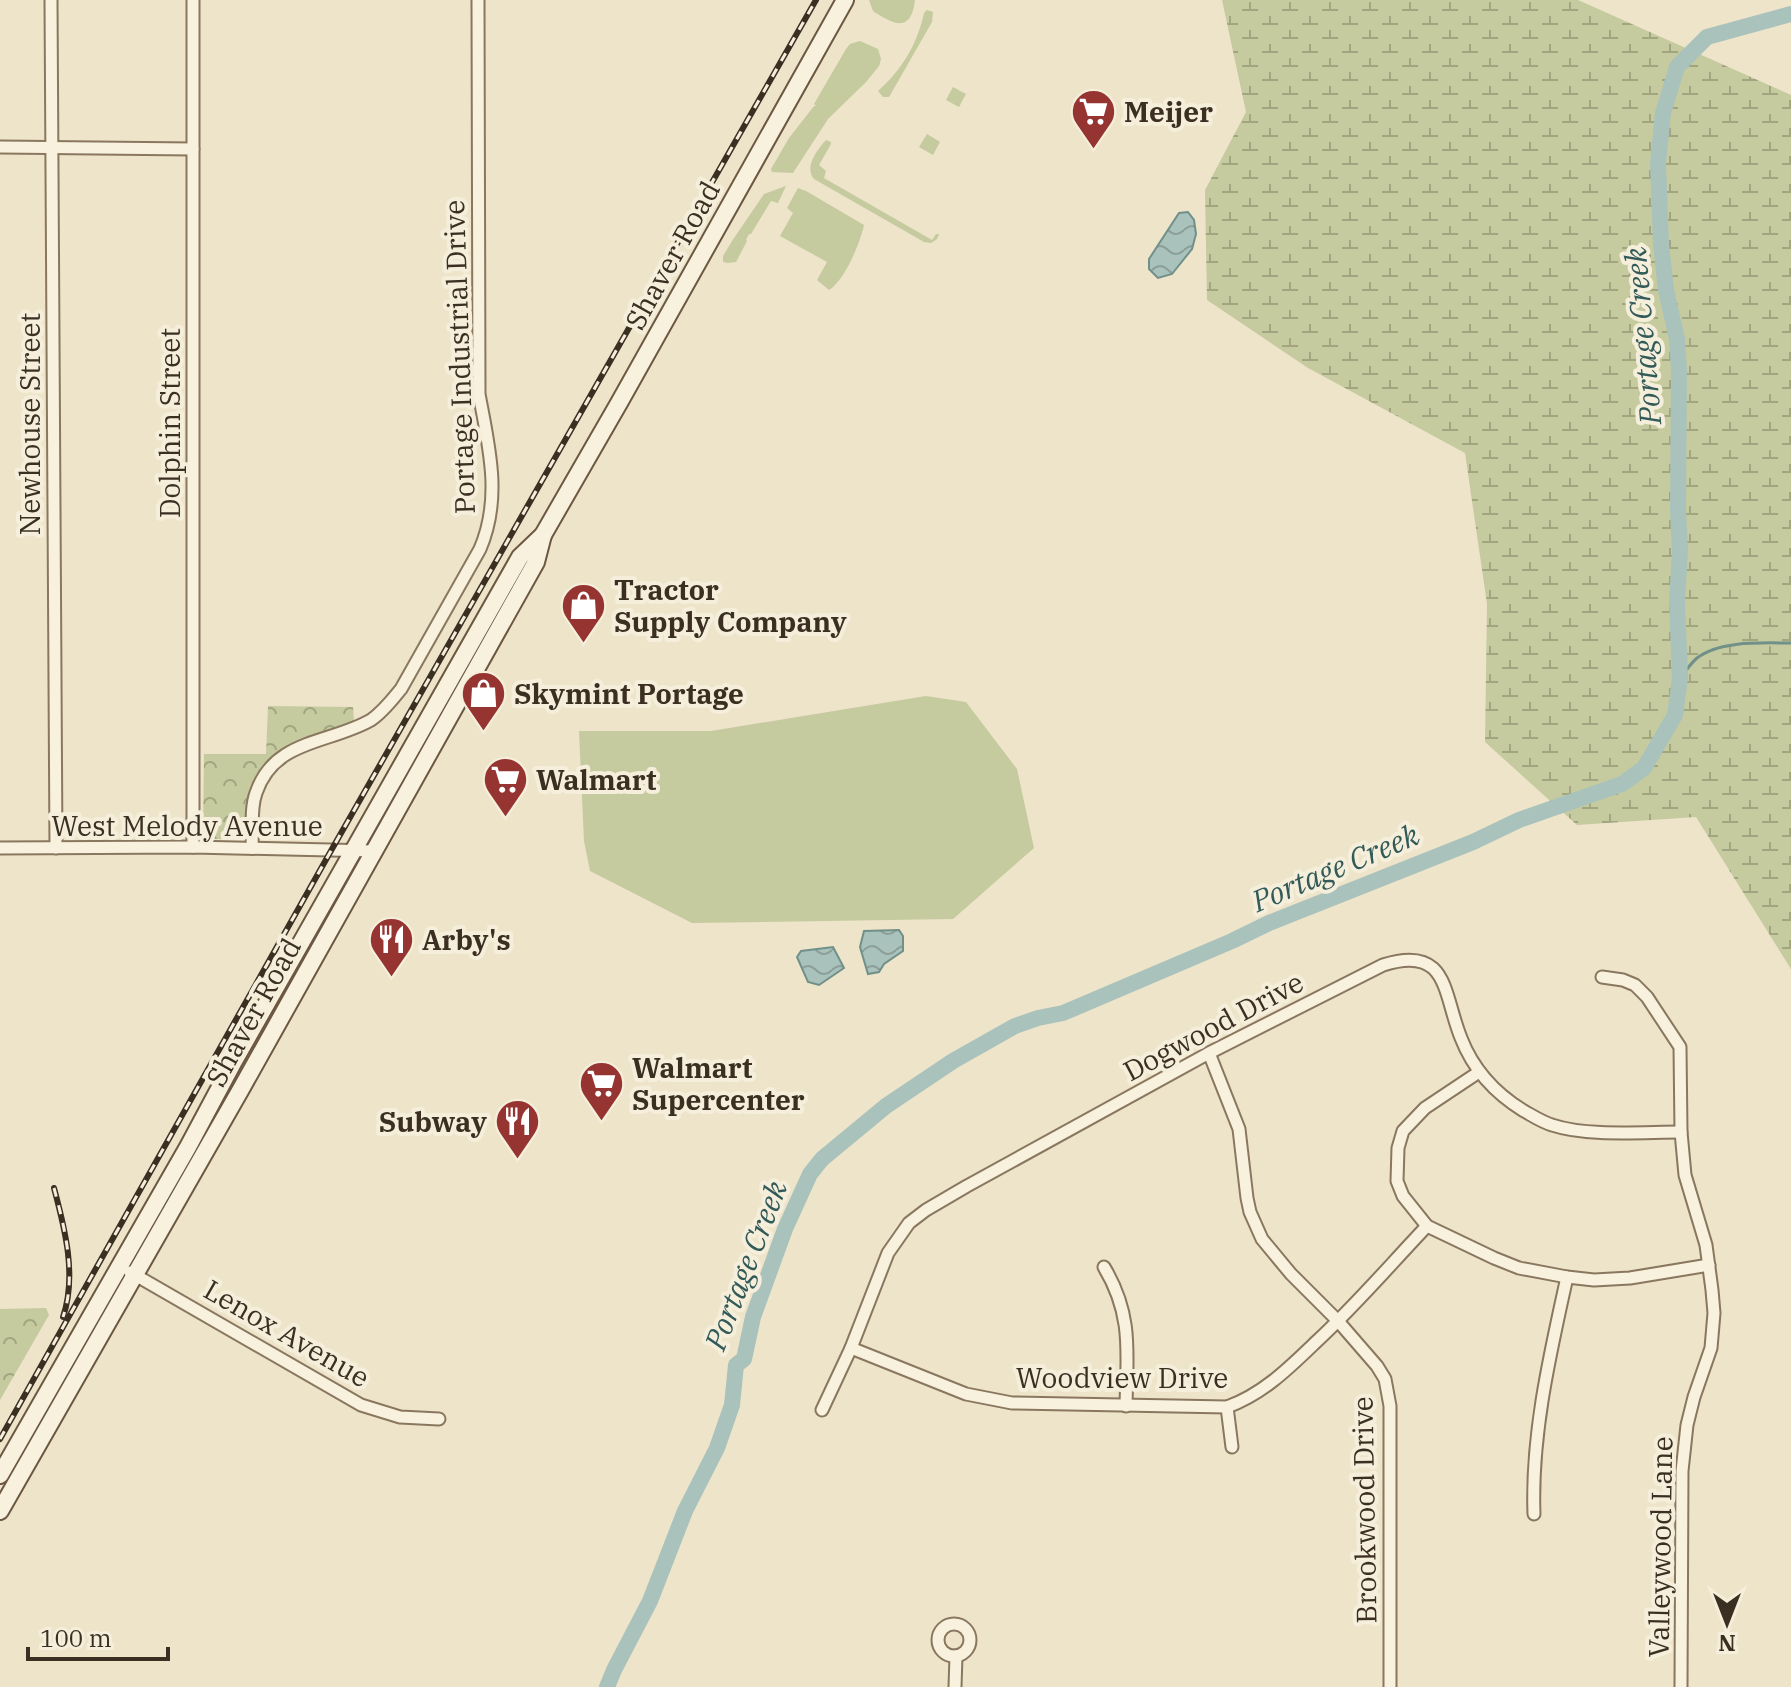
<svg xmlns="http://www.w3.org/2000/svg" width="1791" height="1687" font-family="'IBM Plex Serif',serif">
  <defs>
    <pattern id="forest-crowns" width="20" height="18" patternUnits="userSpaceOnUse" patternTransform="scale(2)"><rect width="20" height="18" fill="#c5cb9e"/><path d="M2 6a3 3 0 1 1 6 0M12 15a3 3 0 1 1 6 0" fill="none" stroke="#a1a580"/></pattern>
    <pattern id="wetland-marsh" width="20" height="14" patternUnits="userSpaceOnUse" patternTransform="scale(2)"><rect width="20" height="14" fill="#c5cb9e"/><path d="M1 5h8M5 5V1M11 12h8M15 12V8" fill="none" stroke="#a1a580"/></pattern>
    <pattern id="water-waves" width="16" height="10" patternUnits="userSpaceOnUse" patternTransform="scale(2)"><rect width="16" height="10" fill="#aac2bc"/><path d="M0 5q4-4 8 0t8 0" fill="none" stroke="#8c9e98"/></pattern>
  </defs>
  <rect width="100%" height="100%" fill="#ede4ca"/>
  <g fill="#c5cb9e">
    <path d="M 869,0 L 915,0 C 911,33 894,25 873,11 Z"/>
    <path d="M 927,10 L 933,12 L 932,22 L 889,97 L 883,97 L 878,91 C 883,86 888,82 892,77 C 908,59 919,37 924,13 Z"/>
    <polygon points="860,41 878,49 881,59 879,66 866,82 828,119 793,173 772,172 771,169 789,138 814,106 816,106 814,104 846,49 850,44"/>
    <polygon points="953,87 966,94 959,107 946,100"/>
    <polygon points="927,134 940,142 933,155 919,147"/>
    <path d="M 826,140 L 831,142 L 831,144 L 819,165 L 826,171 L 824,178 L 932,240 L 936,234 L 939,234 L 937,239 L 931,243 L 924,242 L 814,179 C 804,167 817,150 826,140 Z"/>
    <polygon points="786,186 778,203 771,201 751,234 749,234 746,240 747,241 736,262 728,263 723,262 723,256 732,241 764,194"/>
    <path d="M 798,188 L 806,191 L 864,225 C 860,243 845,280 829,290 L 817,280 L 827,262 L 780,236 L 793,213 L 787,208 Z"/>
    <polygon points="926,696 966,702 1017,769 1034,848 953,919 692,923 590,871 584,841 579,731 711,731"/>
  </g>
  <g fill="url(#forest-crowns)">
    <path d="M 268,706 L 353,707 L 354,722 C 334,729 288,742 275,757 C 266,766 248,825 245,839 L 209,839 L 203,828 L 204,754 L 266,754 Z"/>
    <polygon points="46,1308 49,1315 0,1400 0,1309"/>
  </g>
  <polygon fill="url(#wetland-marsh)" points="1222,0 1578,0 1791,95 1791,969 1696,817 1577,825 1485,742 1487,604 1465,453 1308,368 1207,300 1205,190 1246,112"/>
  <g fill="url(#water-waves)" stroke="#71908a" stroke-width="2">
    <polygon points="1188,212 1194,220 1196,234 1192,249 1172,274 1158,278 1149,269 1149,259 1179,213"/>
    <polygon points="899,930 903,936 903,951 884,964 879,972 868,974 860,947 864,931"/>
    <polygon points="833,947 844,968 819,985 808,982 797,957 801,951"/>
  </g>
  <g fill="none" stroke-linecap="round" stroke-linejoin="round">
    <path stroke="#71908a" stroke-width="3" d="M 1680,678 C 1685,672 1691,663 1697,658 C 1720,640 1763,643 1791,643"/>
    <polyline stroke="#aac2bc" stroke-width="16" points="607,1687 614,1670 650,1601 685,1511 717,1448 732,1405 736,1365 744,1359 753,1317 785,1229 810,1174 822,1159 886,1106 953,1061 1015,1026 1038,1018 1063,1013 1232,941 1269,923 1473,842 1519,820 1622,784 1644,768 1675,715 1680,678 1677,601 1680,551 1678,510 1679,371 1677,339 1666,290 1661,244 1658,163 1663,113 1677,67 1707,37 1791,14"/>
    <defs>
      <g id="minor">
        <polyline points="51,0 56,848"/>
        <polyline points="0,147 193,149"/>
        <polyline points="193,847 193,0"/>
        <polyline points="0,848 193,847 374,851"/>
        <path d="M 252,848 C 253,830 250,809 256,793 C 274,739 329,744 371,720 C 383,712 392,700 401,689 L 480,549 C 502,498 489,447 479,394 L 478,0"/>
        <polyline points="1602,977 1623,980 1635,985 1647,997 1680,1047 1681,1132 1685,1175 1706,1245 1712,1290 1714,1313 1711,1348 1694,1397 1687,1425 1682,1471 1681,1687"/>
        <polyline points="1209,1053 1239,1129 1247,1198 1250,1212 1262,1239 1291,1274 1338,1321 1377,1366 1385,1379 1390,1406 1390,1687"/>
        <polyline points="1479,1072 1425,1108 1403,1131 1398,1148 1397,1181 1403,1196 1427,1226 1494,1258 1519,1268 1567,1277 1594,1280 1630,1278 1709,1265"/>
        <path d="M 1104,1267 C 1133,1315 1127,1353 1126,1406"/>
        <polyline points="130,1272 361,1405 400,1417 439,1419"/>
        <path d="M 851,1348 L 966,1394 L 1012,1403 L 1227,1407 C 1263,1394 1289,1368 1316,1342 C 1355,1306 1390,1265 1427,1226"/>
        <polyline points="1227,1407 1232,1447"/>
        <path d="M 822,1410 L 851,1348 L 888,1253 L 909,1223 L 926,1210 L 967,1186 L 1209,1053 L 1383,965 C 1449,944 1443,994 1461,1038 C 1473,1069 1496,1094 1524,1111 C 1533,1116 1542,1122 1552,1125 C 1588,1137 1643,1132 1681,1132"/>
        <path d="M 1534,1514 C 1531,1435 1550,1354 1567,1277"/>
        <circle cx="954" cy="1640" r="16"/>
        <polyline points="955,1687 956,1656"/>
      </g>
      <g id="secondary">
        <polyline points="0,1475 188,1147 234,1061 520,557 543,535 619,403 845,0"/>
        <polyline points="0,1511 241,1089 536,562 543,535"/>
      </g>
    </defs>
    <use href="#minor" stroke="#89775f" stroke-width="15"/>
    <use href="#secondary" stroke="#6c5842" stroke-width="20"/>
    <use href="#minor" stroke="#f8f1dd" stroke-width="11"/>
    <use href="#secondary" stroke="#f8f1dd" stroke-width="16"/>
    <defs>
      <g id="rail">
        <path d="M 54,1188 C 65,1229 77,1276 63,1317"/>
        <polyline points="0,1439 332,849 816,0"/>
      </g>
    </defs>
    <use href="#rail" stroke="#3b2f22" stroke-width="6"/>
    <use href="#rail" stroke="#f5eeda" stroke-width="3" stroke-dasharray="9" stroke-linecap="butt"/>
  </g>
  <defs>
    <symbol id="supermarket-pin" viewBox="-11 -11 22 30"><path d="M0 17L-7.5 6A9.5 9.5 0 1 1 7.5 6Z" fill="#963431" stroke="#f5eeda"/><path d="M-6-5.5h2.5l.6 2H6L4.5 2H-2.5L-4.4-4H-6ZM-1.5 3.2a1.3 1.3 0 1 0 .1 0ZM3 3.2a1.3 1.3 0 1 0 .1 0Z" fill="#fff"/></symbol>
    <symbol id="shop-pin" viewBox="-11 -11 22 30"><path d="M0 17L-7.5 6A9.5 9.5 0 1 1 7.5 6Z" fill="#963431" stroke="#f5eeda"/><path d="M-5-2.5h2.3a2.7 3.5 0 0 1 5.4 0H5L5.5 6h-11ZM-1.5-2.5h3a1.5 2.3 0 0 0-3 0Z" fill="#fff"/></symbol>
    <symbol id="restaurant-pin" viewBox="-11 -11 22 30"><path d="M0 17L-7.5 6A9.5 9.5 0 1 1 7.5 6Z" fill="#963431" stroke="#f5eeda"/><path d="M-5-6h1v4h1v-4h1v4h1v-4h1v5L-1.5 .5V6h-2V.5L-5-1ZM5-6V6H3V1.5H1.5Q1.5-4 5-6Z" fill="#fff"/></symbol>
  </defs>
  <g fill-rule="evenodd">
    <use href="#supermarket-pin" x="1068" y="86" width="51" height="69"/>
    <use href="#shop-pin" x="558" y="580" width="51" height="69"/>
    <use href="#shop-pin" x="458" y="668" width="51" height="69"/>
    <use href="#supermarket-pin" x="480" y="754" width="51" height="69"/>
    <use href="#restaurant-pin" x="366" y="914" width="51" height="69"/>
    <use href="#supermarket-pin" x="576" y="1058" width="51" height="69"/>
    <use href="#restaurant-pin" x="492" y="1096" width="51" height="69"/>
  </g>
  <g text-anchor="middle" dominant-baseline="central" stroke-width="8" stroke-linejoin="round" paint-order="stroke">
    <g font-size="28" font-weight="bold" fill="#3b2f22" stroke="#f5eeda" text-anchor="start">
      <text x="1124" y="111">Meijer</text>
      <text x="614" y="589">Tractor<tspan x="614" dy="32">Supply Company</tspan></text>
      <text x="514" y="693">Skymint Portage</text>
      <text x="536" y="779">Walmart</text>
      <text x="422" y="939">Arby's</text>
      <text x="632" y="1067">Walmart<tspan x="632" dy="32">Supercenter</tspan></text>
      <text x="487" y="1121" text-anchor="end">Subway</text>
    </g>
    <g font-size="28" fill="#3b2f22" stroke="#f5eeda">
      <text transform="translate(672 255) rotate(-61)">Shaver Road</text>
      <text transform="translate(459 357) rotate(-92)">Portage Industrial Drive</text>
      <text transform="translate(169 423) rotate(-90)">Dolphin Street</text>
      <text transform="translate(29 424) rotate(-90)">Newhouse Street</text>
      <text x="187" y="825">West Melody Avenue</text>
      <text transform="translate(253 1012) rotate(-61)">Shaver Road</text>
      <text transform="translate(1213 1026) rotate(-28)">Dogwood Drive</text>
      <text transform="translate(287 1333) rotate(30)">Lenox Avenue</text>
      <text x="1122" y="1377">Woodview Drive</text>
      <text transform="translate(1364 1510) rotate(-91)">Brookwood Drive</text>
      <text transform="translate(1660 1547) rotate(-89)">Valleywood Lane</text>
    </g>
    <g font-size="30" font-style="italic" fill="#325a58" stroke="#f5eeda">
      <text transform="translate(1642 336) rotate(-95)">Portage Creek</text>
      <text transform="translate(1335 867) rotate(-23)">Portage Creek</text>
      <text transform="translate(745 1265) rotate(-69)">Portage Creek</text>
    </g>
  </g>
  <g transform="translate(1727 1623) rotate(180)" stroke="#f5eeda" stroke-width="6" paint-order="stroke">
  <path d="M0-6L14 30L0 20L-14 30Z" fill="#3b2f22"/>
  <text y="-12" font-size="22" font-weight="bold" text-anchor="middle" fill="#3b2f22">N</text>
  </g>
  <path d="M28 1647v12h140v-12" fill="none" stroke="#3b2f22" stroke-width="4"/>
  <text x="40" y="1647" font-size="24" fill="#3b2f22" stroke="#f5eeda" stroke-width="6" paint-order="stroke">100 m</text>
</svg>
